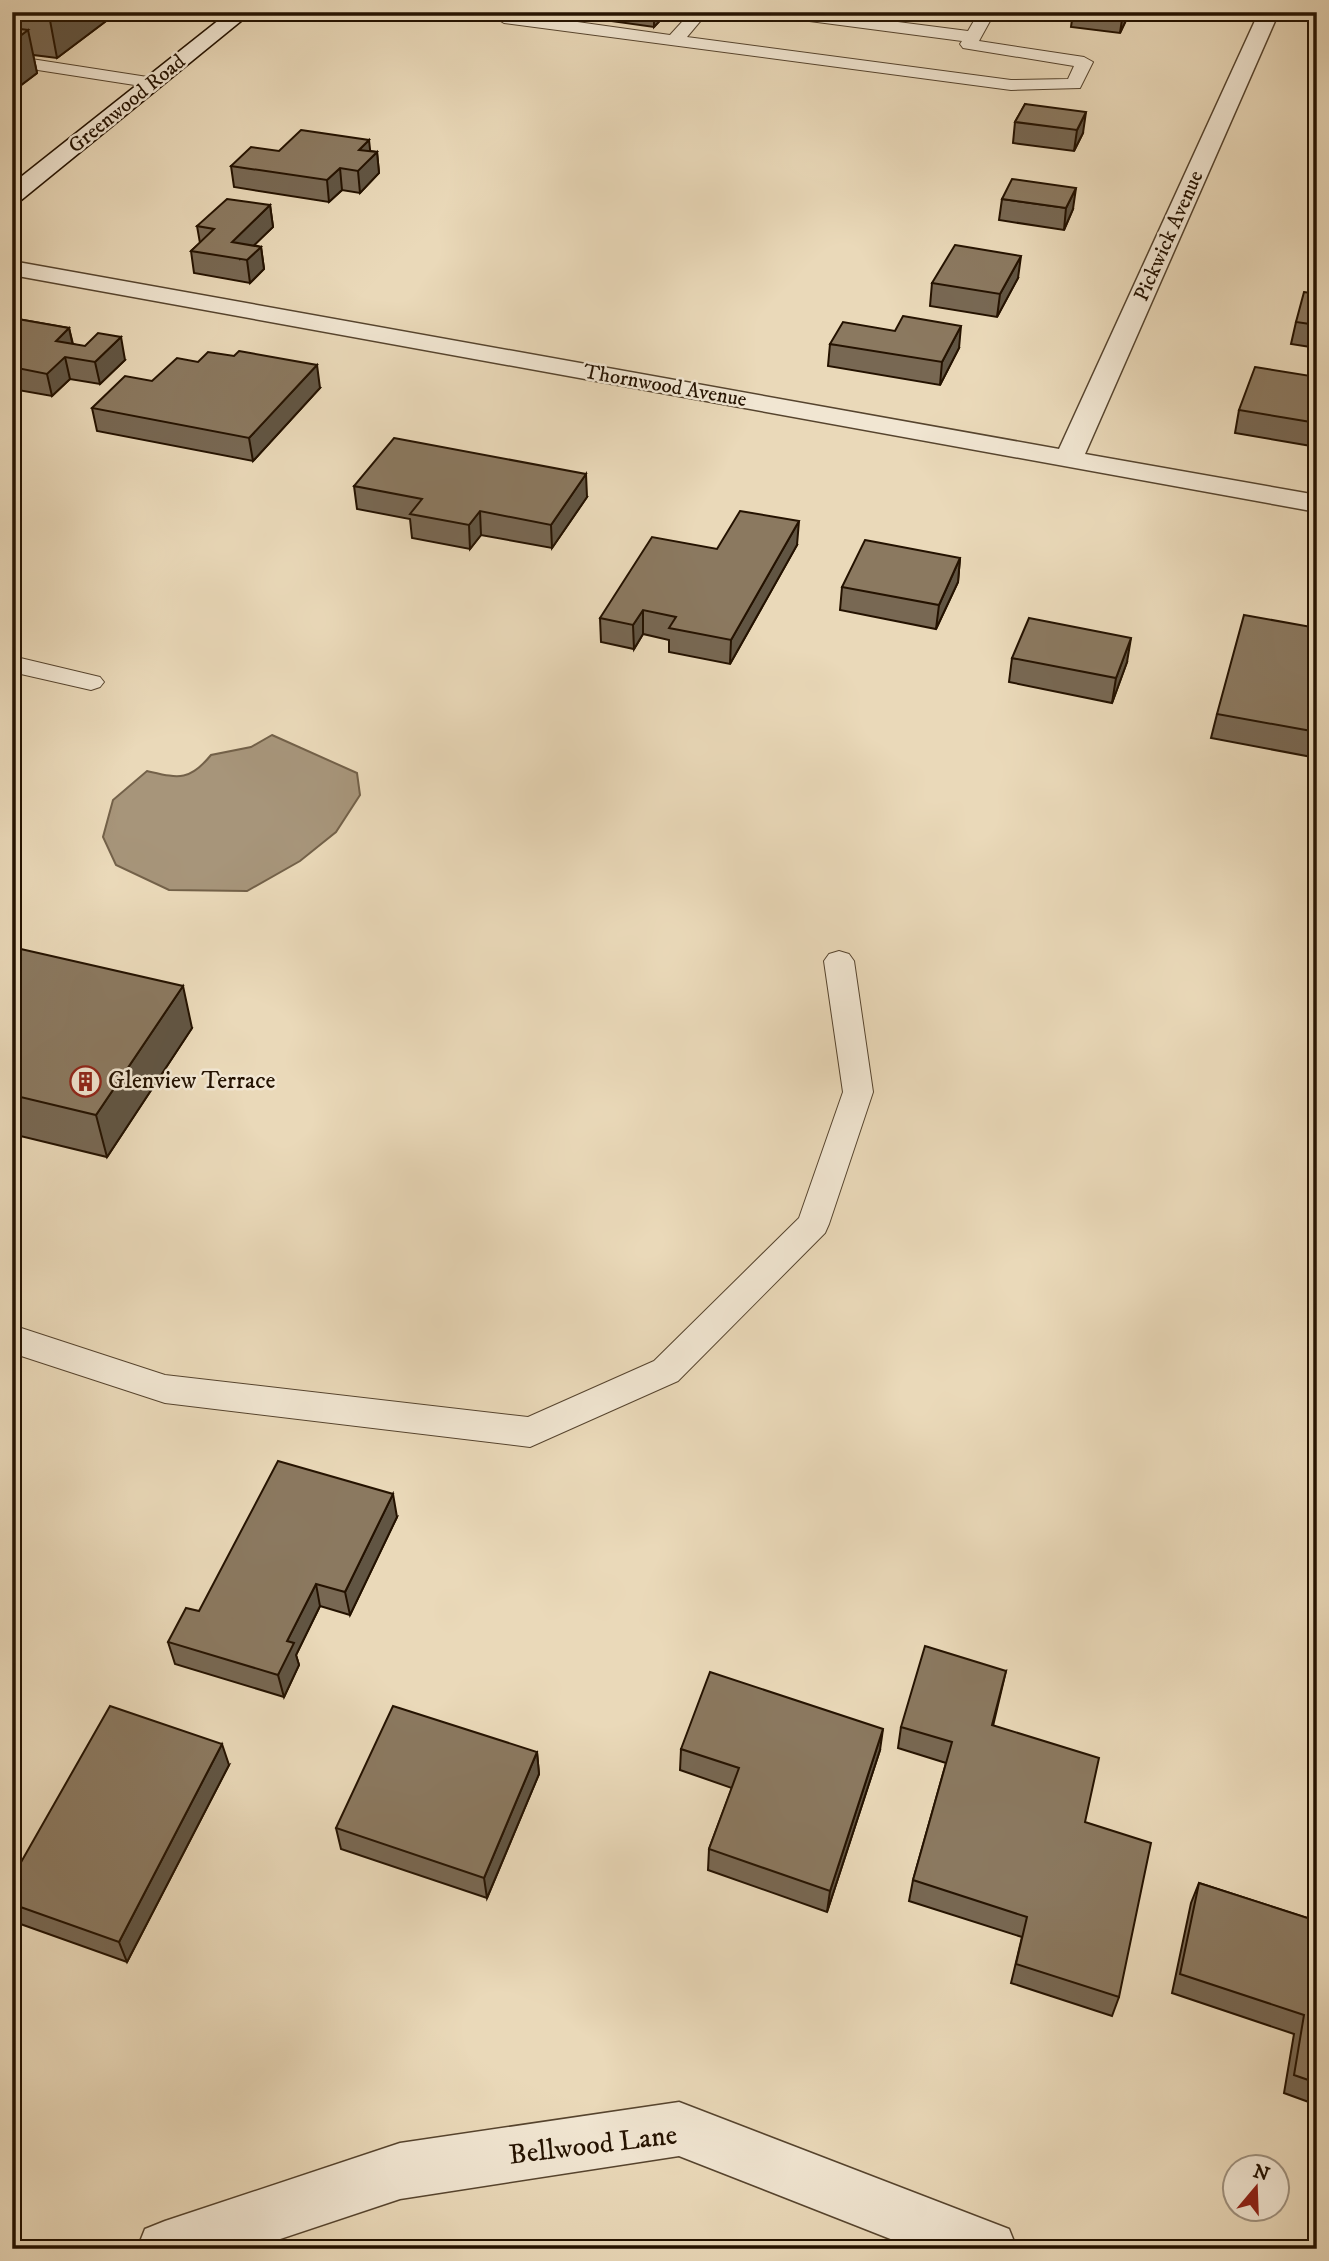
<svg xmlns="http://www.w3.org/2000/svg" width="1329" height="2261" font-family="'IM FELL DW Pica',serif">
  <rect width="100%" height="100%" fill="#ead9b9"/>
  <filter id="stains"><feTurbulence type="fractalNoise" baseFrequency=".00286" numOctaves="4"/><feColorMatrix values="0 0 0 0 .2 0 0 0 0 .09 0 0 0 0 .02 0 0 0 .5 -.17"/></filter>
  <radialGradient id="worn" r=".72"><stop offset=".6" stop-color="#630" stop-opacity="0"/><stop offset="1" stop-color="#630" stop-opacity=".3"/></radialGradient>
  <path fill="#a7957a" stroke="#736149" stroke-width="2" d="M 272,735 L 357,773 L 360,795 L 336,832 L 300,861 L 247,891 L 169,890 L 116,865 L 103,837 L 113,800 L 147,771 C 178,778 189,782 211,755 L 251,747 Z"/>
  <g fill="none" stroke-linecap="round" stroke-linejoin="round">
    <defs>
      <g id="lane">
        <polygon points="486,12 506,12 670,35 691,12 708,12 687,37 1011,80 1068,79 1074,66 969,49 963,48 960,44 962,41 779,17 771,12 820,12 968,31 979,12 995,12 979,41 1084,57 1093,62 1080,88 1011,90 504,23"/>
        <polygon points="12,56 154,78 163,83 154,88 12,66"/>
        <polygon points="12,656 100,677 104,682 100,687 91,690 12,672"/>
        <polygon points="839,951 849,954 854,961 873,1092 829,1224 825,1233 678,1381 530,1447 165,1403 12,1353 12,1325 165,1375 528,1417 654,1361 799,1218 843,1092 824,961 829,954"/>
      </g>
      <g id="street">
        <polygon points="1259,12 1279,12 1085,454 1317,495 1317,512 12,275 12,261 1059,449"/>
        <polygon points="679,2102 1009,2229 1017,2249 916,2249 679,2156 400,2199 250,2249 137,2249 145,2229 165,2221 400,2143"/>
      </g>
      <polygon id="secondary" points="229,12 252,12 20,201 12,203 12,184"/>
    </defs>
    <use href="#lane" stroke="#56442e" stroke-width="2"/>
    <use href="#street" stroke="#56442e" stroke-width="3"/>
    <use href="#secondary" stroke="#241200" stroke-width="3"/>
    <use href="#lane" fill="#f1e6d2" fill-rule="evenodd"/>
    <use href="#street" fill="#f1e6d2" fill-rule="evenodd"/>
    <use href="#secondary" fill="#f1e6d2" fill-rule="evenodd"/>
  </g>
  <g fill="#786853" stroke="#241200" stroke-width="2">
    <polygon points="12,12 118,12 57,58 33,55 37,73 12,92"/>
    <polygon points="547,12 668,12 654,27"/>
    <polygon points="1073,12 1130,12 1120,33 1071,27"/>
    <polygon points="1025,104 1083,133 1074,151 1013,143 1015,122"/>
    <polygon points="279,151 370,151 377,152 379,173 360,193 342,190 329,202 234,187 231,166"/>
    <polygon points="1002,199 1073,209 1064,230 999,220"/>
    <polygon points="270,205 273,227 254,245 261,247 264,269 250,283 194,273 191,251 200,243 197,226"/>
    <polygon points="1018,278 997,317 930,306 932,283"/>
    <polygon points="1317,294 1317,348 1291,344 1296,322"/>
    <polygon points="12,318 69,328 73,344 125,360 100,384 70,379 52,396 12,389"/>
    <polygon points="830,344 959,348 940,385 828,366"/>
    <polygon points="1317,377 1317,447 1235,433 1239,410"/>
    <polygon points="152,381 320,388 253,461 97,431 92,408"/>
    <polygon points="354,486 587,497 552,548 481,535 470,549 412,538 410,519 357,509"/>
    <polygon points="797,545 730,664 669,652 669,640 643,634 634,649 601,642 600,618 717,549"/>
    <polygon points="960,558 958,582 936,629 840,610 842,587"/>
    <polygon points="1317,628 1317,758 1211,738 1217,714"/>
    <polygon points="1012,658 1127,662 1112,703 1009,682"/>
    <polygon points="12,947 192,1028 107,1157 12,1134"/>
    <polygon points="397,1517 350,1615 320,1606 296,1655 299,1665 284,1697 175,1664 168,1642 199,1611"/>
    <polygon points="1006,1671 993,1726 1085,1822 1119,1997 1112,2016 1011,1983 1022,1937 909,1901 913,1880 946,1763 898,1748 901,1727"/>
    <polygon points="681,1749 880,1750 827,1912 708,1870 709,1849 732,1788 680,1770"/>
    <polygon points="537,1752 539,1774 487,1898 341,1849 336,1828"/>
    <polygon points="229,1765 127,1962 12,1921 12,1878"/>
    <polygon points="1199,1883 1310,1919 1311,1911 1317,1899 1317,2105 1284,2093 1294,2034 1172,1993 1191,1903"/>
  </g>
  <g fill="#615543" stroke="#241200" stroke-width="2">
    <polygon points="53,12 118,12 57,58 49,15"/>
    <polygon points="654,12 668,12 654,27"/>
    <polygon points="1124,12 1130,12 1120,33 1123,13"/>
    <polygon points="28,30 37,73 12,92 12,42"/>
    <polygon points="1086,112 1083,133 1074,151 1077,130"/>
    <polygon points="369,140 371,158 377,152 379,173 360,193 358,171 359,150"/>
    <polygon points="340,168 342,190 329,202 327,180"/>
    <polygon points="1076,188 1073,209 1064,230 1066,208"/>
    <polygon points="270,205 273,227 240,259 232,242"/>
    <polygon points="261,247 264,269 250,283 247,260"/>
    <polygon points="1021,256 1018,278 997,317 1000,294"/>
    <polygon points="961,326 959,348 940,385 942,362"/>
    <polygon points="69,328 74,351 65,357 70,379 52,396 47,374 56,341"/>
    <polygon points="121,337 125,360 100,384 95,362"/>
    <polygon points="317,365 320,388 253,461 249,438"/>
    <polygon points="586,474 587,497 552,548 551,525"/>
    <polygon points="480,511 481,535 470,549 469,525"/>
    <polygon points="799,521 797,545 730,664 731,640"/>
    <polygon points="960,558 958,582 936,629 939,605"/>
    <polygon points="643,610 643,634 634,649 633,625"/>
    <polygon points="1131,638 1127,662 1112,703 1116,678"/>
    <polygon points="183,986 192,1028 107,1157 96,1115"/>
    <polygon points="393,1494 397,1517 350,1615 345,1592"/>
    <polygon points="316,1584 320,1606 296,1655 299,1665 284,1697 278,1675 287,1641"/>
    <polygon points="883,1729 880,1750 827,1912 830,1891"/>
    <polygon points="222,1744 229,1765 127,1962 119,1942"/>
    <polygon points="537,1752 539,1774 487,1898 484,1878"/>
  </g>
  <g fill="#8b7960" stroke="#241200" stroke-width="2">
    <polygon points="27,12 53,12 49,15"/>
    <polygon points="12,28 28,30 12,42"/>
    <polygon points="1025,104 1086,112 1077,130 1015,122"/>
    <polygon points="301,130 369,140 359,150 377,152 358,171 340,168 327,180 231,166 251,147 279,151"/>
    <polygon points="1012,179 1076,188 1066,208 1002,199"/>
    <polygon points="227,199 270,205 232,242 261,247 247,260 191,251 214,229 197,226"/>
    <polygon points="955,245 1021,256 1000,294 932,283"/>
    <polygon points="1304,292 1317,294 1317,325 1296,322"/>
    <polygon points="903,316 961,326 942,362 830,344 843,322 895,331"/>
    <polygon points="12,318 69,328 56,341 85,346 98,333 121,337 95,362 65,357 47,374 12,367"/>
    <polygon points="239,351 317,365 249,438 92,408 125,376 152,381 177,358 198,362 208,352 234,356"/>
    <polygon points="1255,367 1317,377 1317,423 1239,410"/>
    <polygon points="394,438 586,474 551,525 480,511 469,525 410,514 422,499 354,486"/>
    <polygon points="740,511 799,521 731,640 669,628 676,617 643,610 633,625 600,618 652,537 717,549"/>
    <polygon points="865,540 960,558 939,605 842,587"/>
    <polygon points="1244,615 1317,628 1317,732 1217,714"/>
    <polygon points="1029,618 1131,638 1116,678 1012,658"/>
    <polygon points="12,947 183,986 96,1115 12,1095"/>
    <polygon points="278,1461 393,1494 345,1592 316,1584 287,1641 294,1643 278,1675 168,1642 186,1608 199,1611"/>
    <polygon points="925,1646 1006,1671 992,1725 1099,1758 1085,1822 1151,1843 1119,1997 1016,1964 1027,1917 913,1880 952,1742 901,1727"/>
    <polygon points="710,1672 883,1729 830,1891 709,1849 739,1768 681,1749"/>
    <polygon points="110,1706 222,1744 119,1942 12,1904 12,1878"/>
    <polygon points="393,1706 537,1752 484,1878 336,1828"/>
    <polygon points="1199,1883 1317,1921 1317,2083 1294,2075 1304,2015 1180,1974"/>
  </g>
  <defs>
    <symbol id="building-ring" viewBox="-11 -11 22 22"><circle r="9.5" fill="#f1e6d2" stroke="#8f2418" stroke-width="1.5"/><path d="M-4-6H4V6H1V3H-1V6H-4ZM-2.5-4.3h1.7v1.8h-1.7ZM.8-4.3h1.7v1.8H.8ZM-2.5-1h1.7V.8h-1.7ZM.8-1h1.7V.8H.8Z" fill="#8f2418"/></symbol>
  </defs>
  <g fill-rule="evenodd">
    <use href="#building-ring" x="68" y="1064" width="35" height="35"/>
  </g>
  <g text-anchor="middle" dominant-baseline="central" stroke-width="5" stroke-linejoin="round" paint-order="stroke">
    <g font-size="21" fill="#241200" stroke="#f1e6d2">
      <text transform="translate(127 104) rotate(-39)">Greenwood Road</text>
      <text transform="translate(1169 236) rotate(-66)">Pickwick Avenue</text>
      <text transform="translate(665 386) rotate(10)">Thornwood Avenue</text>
    </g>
    <g font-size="24" fill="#241200" stroke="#f1e6d2" text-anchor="start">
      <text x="108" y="1081">Glenview Terrace</text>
    </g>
    <g font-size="28" fill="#241200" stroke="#f1e6d2">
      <text transform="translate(593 2145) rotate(-7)">Bellwood Lane</text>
    </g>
  </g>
  <rect width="1329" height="2261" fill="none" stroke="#ead9b9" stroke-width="42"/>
  <rect x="14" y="14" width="1301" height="2233" fill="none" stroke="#241200" stroke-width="3.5"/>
  <rect x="21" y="21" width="1287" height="2219" fill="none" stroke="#241200" stroke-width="2"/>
  <g transform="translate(1256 2188) rotate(19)"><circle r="33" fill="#f1e6d2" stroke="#9f917e" stroke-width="2"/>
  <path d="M0-5L12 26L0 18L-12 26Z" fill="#8f2418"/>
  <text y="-10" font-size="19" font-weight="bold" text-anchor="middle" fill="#241200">N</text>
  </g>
  <rect width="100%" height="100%" filter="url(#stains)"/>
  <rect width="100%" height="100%" fill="url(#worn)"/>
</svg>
